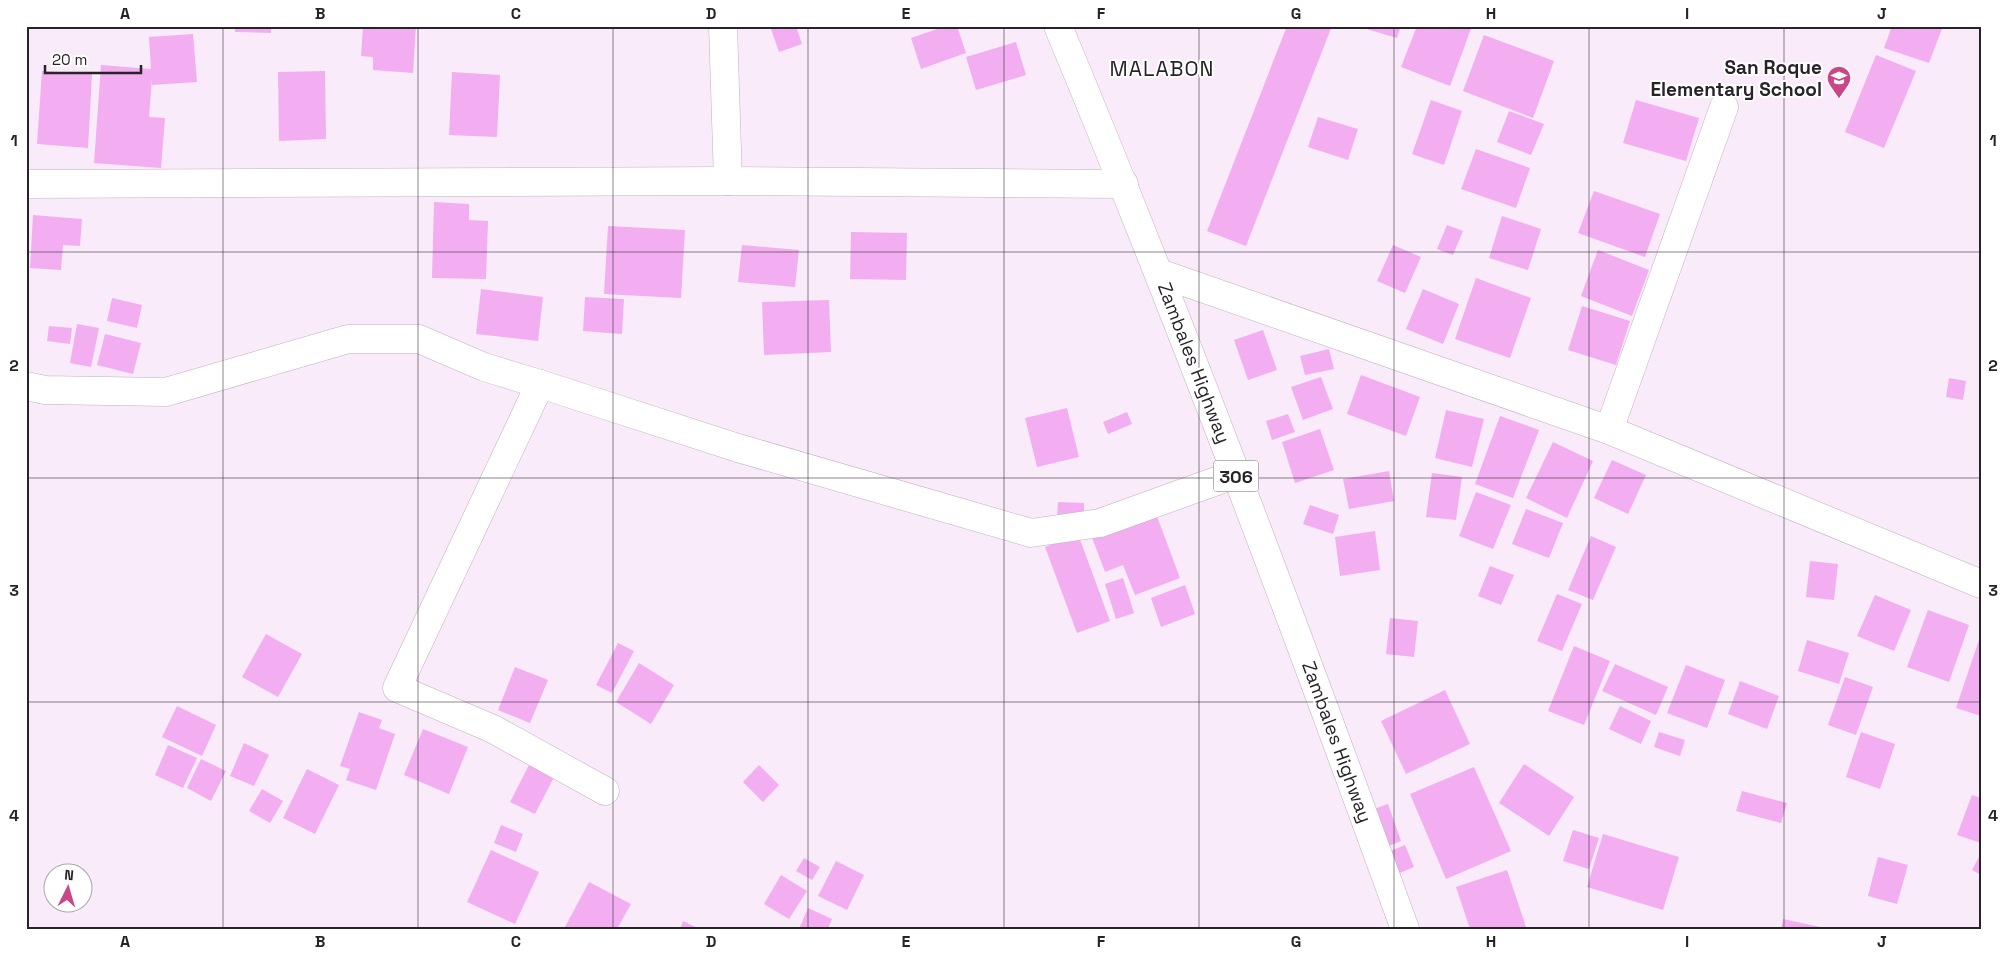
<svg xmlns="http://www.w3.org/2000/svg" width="2007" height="955" font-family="'Space Grotesk',sans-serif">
  <rect width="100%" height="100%" fill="#faebfa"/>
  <g fill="#f2aef1">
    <polygon points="235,26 271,26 271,33 235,32"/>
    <polygon points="363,26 416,26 413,73 373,70 373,57 361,56"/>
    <polygon points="770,26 796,26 802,44 779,52"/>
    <polygon points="946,26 957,26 966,53 921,69 911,38"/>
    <polygon points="1287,26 1332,26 1246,246 1207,231"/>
    <polygon points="1356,26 1401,26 1397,38"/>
    <polygon points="1417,26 1472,26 1450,86 1401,67"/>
    <polygon points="1892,26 1943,26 1929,63 1884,48"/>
    <polygon points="193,34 197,82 152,85 152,79 149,117 165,118 161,168 94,163 101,65 151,69 149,37"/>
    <polygon points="1484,35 1554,61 1533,118 1463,91"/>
    <polygon points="1016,42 1026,75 976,90 966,57"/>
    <polygon points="1876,55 1916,71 1884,148 1845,132"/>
    <polygon points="42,71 92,74 88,148 37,144"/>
    <polygon points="325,71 326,139 279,141 278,72"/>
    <polygon points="452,72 500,75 497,137 449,135"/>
    <polygon points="1431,100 1462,111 1444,165 1412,154"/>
    <polygon points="1636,100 1699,118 1686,161 1623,143"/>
    <polygon points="1509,111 1544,124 1531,155 1497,142"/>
    <polygon points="1318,117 1358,129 1348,160 1308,147"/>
    <polygon points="1476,149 1530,168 1516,208 1461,189"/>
    <polygon points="1594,191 1660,214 1645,257 1578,233"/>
    <polygon points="434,202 469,204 469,220 488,221 486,279 432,278"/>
    <polygon points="33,215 82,219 80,246 63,245 61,270 30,268"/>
    <polygon points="1502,216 1541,229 1528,270 1489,258"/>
    <polygon points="1447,225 1463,231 1453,255 1437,249"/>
    <polygon points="608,226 685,230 681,298 604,294"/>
    <polygon points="851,232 907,233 906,280 850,279"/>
    <polygon points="742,245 799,250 795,287 738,282"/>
    <polygon points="1393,245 1421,257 1405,293 1377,281"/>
    <polygon points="1598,250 1649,270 1632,316 1581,296"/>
    <polygon points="1476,278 1531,298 1510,358 1455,339"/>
    <polygon points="481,289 543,297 538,341 476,334"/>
    <polygon points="1423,289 1459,304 1443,344 1406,329"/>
    <polygon points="585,297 624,299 622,334 583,331"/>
    <polygon points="112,298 142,305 137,328 107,321"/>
    <polygon points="829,300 831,352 764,355 762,302"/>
    <polygon points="1582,306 1630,321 1616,365 1568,350"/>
    <polygon points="77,324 99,328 91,367 70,363"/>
    <polygon points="49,326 72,328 70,344 47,341"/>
    <polygon points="1263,330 1277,370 1248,380 1234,340"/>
    <polygon points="105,334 141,343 133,374 97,365"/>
    <polygon points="1329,349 1334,369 1305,375 1300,356"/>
    <polygon points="1361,375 1420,397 1406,436 1347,414"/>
    <polygon points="1321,377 1333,409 1303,420 1291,387"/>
    <polygon points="1949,378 1966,381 1963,400 1946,397"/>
    <polygon points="1067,408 1079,457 1037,467 1025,418"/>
    <polygon points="1446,410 1484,419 1472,467 1435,458"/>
    <polygon points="1127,412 1132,424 1108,434 1103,422"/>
    <polygon points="1288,414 1295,432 1272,440 1266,421"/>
    <polygon points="1500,416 1539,430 1513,498 1475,484"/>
    <polygon points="1320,429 1334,470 1295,483 1282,442"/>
    <polygon points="1553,442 1593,461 1567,518 1526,498"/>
    <polygon points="1612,460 1646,475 1628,514 1594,498"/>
    <polygon points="1389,471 1394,501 1349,509 1343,479"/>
    <polygon points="1432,473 1462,477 1456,520 1426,517"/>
    <polygon points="1476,492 1511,505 1493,549 1459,536"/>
    <polygon points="1058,502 1084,503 1084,520 1057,519"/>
    <polygon points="1310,505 1339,515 1333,534 1303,524"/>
    <polygon points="1526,509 1563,523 1549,558 1512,544"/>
    <polygon points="1155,511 1180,578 1135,595 1123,565 1105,572 1091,535"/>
    <polygon points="1375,531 1380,570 1340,576 1335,537"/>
    <polygon points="1078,534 1110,621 1077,633 1045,547"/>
    <polygon points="1591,536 1616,547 1593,600 1568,590"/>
    <polygon points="1810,561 1838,564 1834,600 1806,597"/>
    <polygon points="1490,566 1514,575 1501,605 1478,596"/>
    <polygon points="1123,578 1134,613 1116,619 1105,584"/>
    <polygon points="1185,585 1195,614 1161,627 1151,598"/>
    <polygon points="1557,594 1582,604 1562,651 1537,641"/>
    <polygon points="1875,595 1911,610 1894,651 1857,636"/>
    <polygon points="1928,610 1969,625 1949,682 1907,667"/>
    <polygon points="1390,618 1418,621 1414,657 1386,654"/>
    <polygon points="266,634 302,654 278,697 242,677"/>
    <polygon points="1981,634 1981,716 1956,708"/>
    <polygon points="1807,640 1849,653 1839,684 1798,671"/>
    <polygon points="618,643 634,651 612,693 596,685"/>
    <polygon points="1574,646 1610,661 1584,725 1548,711"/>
    <polygon points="639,663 674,685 651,724 616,702"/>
    <polygon points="1615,664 1668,687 1656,715 1602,691"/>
    <polygon points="1686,665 1725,680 1707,728 1667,713"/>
    <polygon points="515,667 548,680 530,723 498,710"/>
    <polygon points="1845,677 1873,687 1856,735 1828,725"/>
    <polygon points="1740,681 1779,696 1767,729 1728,714"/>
    <polygon points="1445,690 1470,744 1406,774 1381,721"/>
    <polygon points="177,706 216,725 202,756 162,737"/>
    <polygon points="1620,706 1651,721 1641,744 1609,729"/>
    <polygon points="359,712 382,720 379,728 395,734 376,790 346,780 350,769 340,766"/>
    <polygon points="423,729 468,747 449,794 404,775"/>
    <polygon points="1659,732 1685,740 1680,756 1654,747"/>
    <polygon points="1861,732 1895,744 1880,789 1846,777"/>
    <polygon points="244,743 269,755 254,786 230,776"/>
    <polygon points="168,745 197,758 183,788 155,775"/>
    <polygon points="201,759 226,771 211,801 187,788"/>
    <polygon points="1524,764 1574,797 1549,836 1499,803"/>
    <polygon points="529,765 554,777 535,814 510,802"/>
    <polygon points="759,765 779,785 763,802 743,782"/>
    <polygon points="1474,767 1511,851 1446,879 1410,794"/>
    <polygon points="307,769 339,785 315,834 283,818"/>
    <polygon points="262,789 283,801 270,823 249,811"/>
    <polygon points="1742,791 1787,803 1781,823 1736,811"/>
    <polygon points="1972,795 1981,798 1981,843 1957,835"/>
    <polygon points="1388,804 1401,841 1384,848 1371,810"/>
    <polygon points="501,825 523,834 516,852 494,843"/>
    <polygon points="1573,830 1599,838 1589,869 1563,861"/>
    <polygon points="1603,834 1679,857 1663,910 1587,887"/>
    <polygon points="1405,845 1414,867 1395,875 1386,853"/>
    <polygon points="491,850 539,872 515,924 467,902"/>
    <polygon points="1981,853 1981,875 1972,870"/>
    <polygon points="1878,857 1908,865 1897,904 1868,896"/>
    <polygon points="804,858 820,867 812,880 796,871"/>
    <polygon points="836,861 864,875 847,910 818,896"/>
    <polygon points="1507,870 1526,927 1522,929 1470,929 1456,887"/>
    <polygon points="781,875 807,891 789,919 764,904"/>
    <polygon points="589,882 631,904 617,929 564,929"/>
    <polygon points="808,908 832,919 828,929 799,929"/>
    <polygon points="1783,919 1825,928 1825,929 1781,929"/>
    <polygon points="683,921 700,929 680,929"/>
  </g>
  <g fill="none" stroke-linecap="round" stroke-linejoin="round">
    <defs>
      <g id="minor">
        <polyline points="723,26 728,181"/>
        <polyline points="26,184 728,181 1124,184"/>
        <polyline points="1159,273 1609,430 1981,584"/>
        <polyline points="540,384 397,688 493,729 605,791"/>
        <polyline points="26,386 45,390 166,392 348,339 419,339 484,367 540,384 738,448 1031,533 1100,523 1236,474"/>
        <polyline points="1609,430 1724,107"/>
      </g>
      <path id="primary" d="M 1058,26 C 1182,324 1295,626 1405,929"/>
    </defs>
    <use href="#minor" stroke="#c0b1bf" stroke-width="29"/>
    <use href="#primary" stroke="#c0b1bf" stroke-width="29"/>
    <use href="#minor" stroke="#fff" stroke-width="28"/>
    <use href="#primary" stroke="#fff" stroke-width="28"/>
  </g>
  <path fill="none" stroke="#282328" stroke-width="1" stroke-opacity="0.55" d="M 223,26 L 223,929M 418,26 L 418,929M 613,26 L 613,929M 808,26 L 808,929M 1004,26 L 1004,929M 1199,26 L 1199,929M 1394,26 L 1394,929M 1589,26 L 1589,929M 1784,26 L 1784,929M 26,252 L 1981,252M 26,478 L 1981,478M 26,702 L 1981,702"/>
  <defs>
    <symbol id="school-pin" viewBox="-11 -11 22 30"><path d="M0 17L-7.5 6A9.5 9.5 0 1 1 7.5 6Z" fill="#cb4688" stroke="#fff"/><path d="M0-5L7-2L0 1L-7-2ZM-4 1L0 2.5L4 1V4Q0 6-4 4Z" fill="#fff"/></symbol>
  </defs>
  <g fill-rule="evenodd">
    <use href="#school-pin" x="1825" y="64" width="28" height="38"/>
  </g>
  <g text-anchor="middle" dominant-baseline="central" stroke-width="4" stroke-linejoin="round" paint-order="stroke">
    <rect fill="#fff" stroke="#686568" stroke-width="1" x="1213.5" y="460.5" width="45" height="31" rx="4"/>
    <g font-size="18" font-weight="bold" fill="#282328">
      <text x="1236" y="476">306</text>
    </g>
    <g font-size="19" font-weight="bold" fill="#282328" stroke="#fff" text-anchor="end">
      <text x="1822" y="67">San Roque<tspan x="1822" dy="22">Elementary School</tspan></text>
    </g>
    <g font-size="19" fill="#282328" stroke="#fff">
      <text transform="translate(1194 363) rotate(69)">Zambales Highway</text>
      <text transform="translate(1337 742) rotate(70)">Zambales Highway</text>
    </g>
    <g font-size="21" letter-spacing="1" fill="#282328" stroke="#fff">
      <text x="1162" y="68">MALABON</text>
    </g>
  </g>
  <rect width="2007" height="955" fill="none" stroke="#ffffff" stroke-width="55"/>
  <g transform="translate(68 888) rotate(5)"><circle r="24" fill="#ffffff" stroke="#a9a7a9"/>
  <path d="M0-4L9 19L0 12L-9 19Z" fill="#cb4688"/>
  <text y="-8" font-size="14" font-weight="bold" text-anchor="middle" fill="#282328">N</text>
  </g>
  <path d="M45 65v8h96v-8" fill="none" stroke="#282328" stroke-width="2.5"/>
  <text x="52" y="65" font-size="15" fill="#282328" stroke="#ffffff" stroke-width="4" paint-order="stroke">20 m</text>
  <rect x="28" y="28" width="1952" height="900" fill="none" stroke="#282328" stroke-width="2"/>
  <g font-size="16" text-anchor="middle" font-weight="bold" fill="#282328">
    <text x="125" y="19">A</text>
    <text x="320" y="19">B</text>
    <text x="516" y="19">C</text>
    <text x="711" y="19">D</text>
    <text x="906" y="19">E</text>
    <text x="1101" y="19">F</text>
    <text x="1296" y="19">G</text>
    <text x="1491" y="19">H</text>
    <text x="1687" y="19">I</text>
    <text x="1882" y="19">J</text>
    <text x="14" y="146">1</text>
    <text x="1993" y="146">1</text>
    <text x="14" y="371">2</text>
    <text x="1993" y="371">2</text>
    <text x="14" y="596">3</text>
    <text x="1993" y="596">3</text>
    <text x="14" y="821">4</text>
    <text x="1993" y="821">4</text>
    <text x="125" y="947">A</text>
    <text x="320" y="947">B</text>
    <text x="516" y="947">C</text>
    <text x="711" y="947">D</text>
    <text x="906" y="947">E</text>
    <text x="1101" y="947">F</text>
    <text x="1296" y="947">G</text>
    <text x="1491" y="947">H</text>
    <text x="1687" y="947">I</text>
    <text x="1882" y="947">J</text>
  </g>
</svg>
